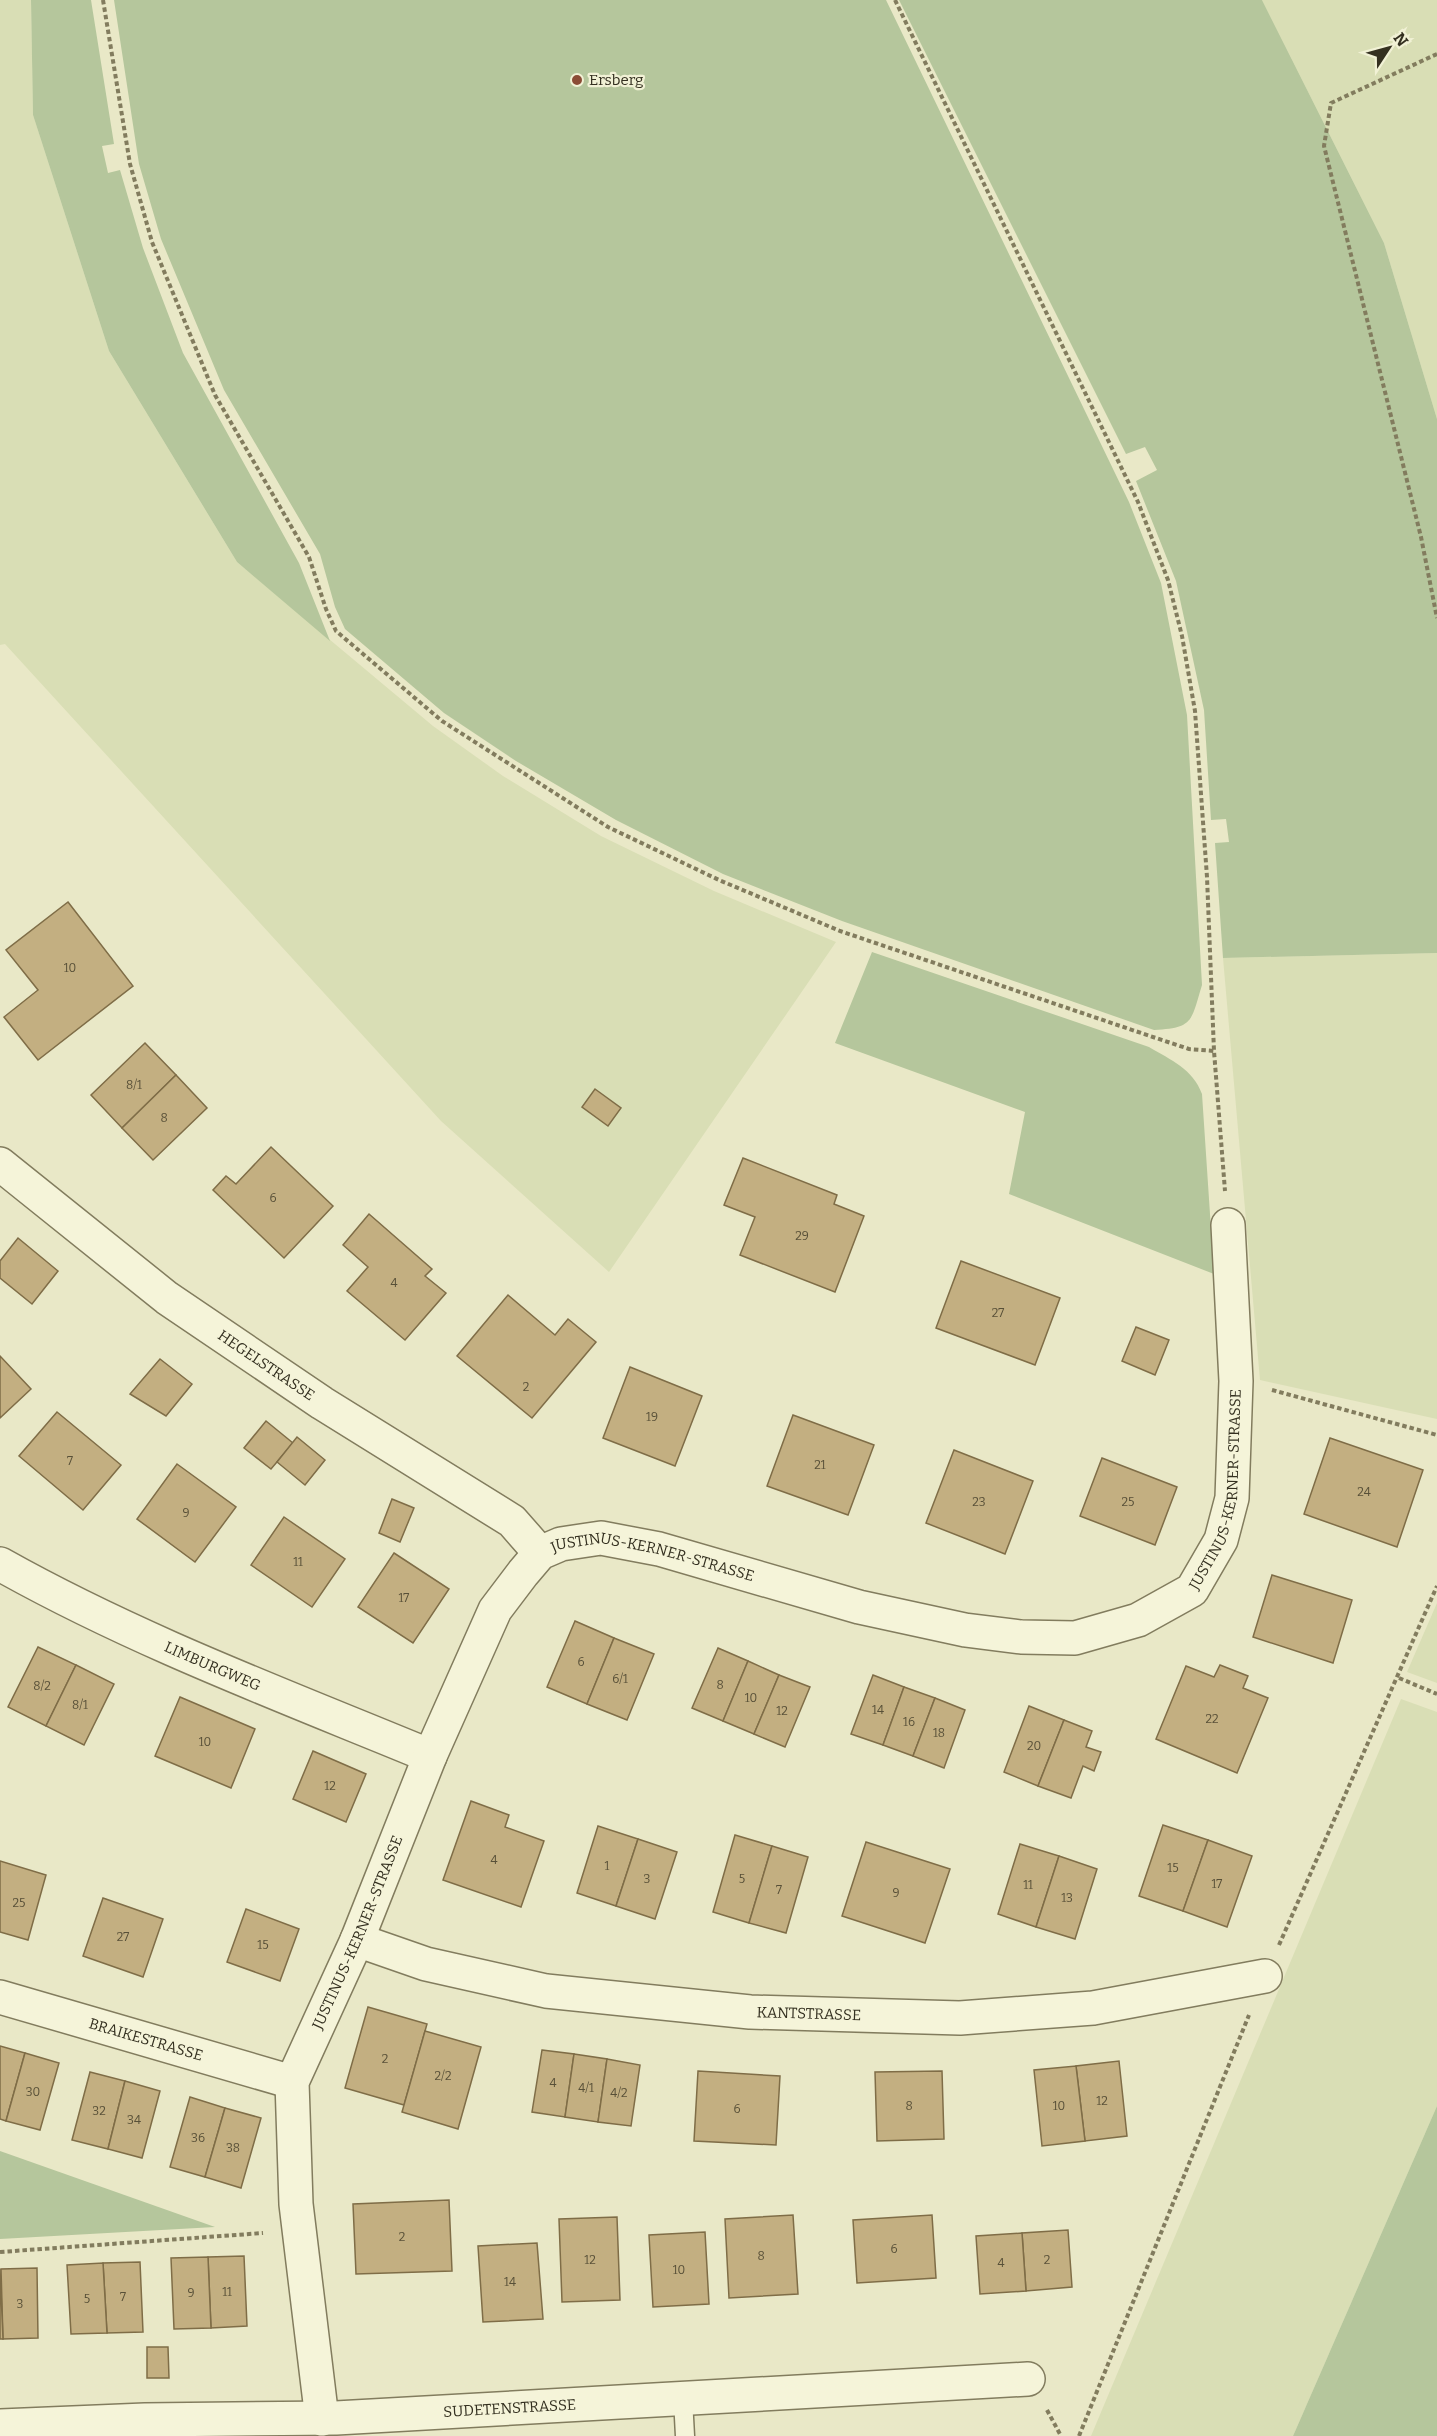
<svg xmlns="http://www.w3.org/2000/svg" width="1437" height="2436" font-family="Bitter,serif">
  <rect width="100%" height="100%" fill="#e9e8c7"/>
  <g fill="#d9deb5">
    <polygon points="0,0 31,0 33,115 109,351 237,562 433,726 503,776 601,836 714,891 836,942 609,1272 441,1121 5,644 0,645"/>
    <polygon points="1262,0 1437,0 1437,419 1384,243"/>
    <polygon points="1437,953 1437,1419 1260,1380 1223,958"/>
    <polygon points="1437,1603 1437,1683 1407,1672"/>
    <polygon points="1401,1699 1437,1712 1437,2106 1293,2436 1091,2436"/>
  </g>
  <g fill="#b5c69c">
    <polygon points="31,0 91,0 114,144 102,146 108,173 120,170 143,248 183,353 299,563 330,641 237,562 109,351 33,115"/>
    <path d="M 114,0 L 886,0 L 1129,502 L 1161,583 L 1187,715 L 1202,985 C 1191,1021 1194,1028 1154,1030 L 842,921 L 723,874 L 616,820 L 516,761 L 444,713 L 345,629 L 335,607 L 320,554 L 224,390 L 161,239 L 139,164 Z"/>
    <polygon points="899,0 1262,0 1384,243 1437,419 1437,953 1223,958 1215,843 1229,842 1226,819 1211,820 1204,710 1176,581 1136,481 1157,470 1145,447 1126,454"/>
    <path d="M 872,952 L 1149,1047 C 1171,1060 1193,1069 1202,1094 L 1214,1274 L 1009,1194 L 1025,1112 L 835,1043 Z"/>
    <polygon points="1437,2106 1437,2436 1293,2436"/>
    <polygon points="0,2151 215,2227 0,2239"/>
  </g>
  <g fill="#c3af81" stroke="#7f6d47" stroke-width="1.5">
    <polygon points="68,902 133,986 38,1060 4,1017 38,990 6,950"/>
    <polygon points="145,1043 176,1075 122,1128 91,1095"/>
    <polygon points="176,1075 207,1108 153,1160 122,1128"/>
    <polygon points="595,1089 621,1108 608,1126 582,1107"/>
    <polygon points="271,1147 333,1206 284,1258 213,1190 226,1176 236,1184"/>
    <polygon points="743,1158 837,1195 834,1204 864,1216 835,1292 740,1255 755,1217 724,1205"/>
    <polygon points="369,1214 432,1269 425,1276 446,1293 405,1340 347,1291 368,1267 343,1245"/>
    <polygon points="18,1238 58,1271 32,1304 0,1278 0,1261"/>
    <polygon points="961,1261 1060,1298 1035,1365 936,1328"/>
    <polygon points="508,1295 555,1335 568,1319 596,1342 532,1418 457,1356"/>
    <polygon points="1136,1327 1169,1340 1155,1375 1122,1361"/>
    <polygon points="0,1356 31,1389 0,1418"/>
    <polygon points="160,1359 192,1384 166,1416 130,1394"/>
    <polygon points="630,1367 702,1396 675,1466 603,1438"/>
    <polygon points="57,1412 121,1465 83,1510 19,1456"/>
    <polygon points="793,1415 874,1445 848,1515 767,1486"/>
    <polygon points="266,1421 293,1443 271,1469 244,1448"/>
    <polygon points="297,1437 325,1460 305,1485 277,1462"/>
    <polygon points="1330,1438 1423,1470 1397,1547 1304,1514"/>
    <polygon points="954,1450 1033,1481 1005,1554 926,1523"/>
    <polygon points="1102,1458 1177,1487 1155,1545 1080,1516"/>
    <polygon points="177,1464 236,1507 195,1562 137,1519"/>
    <polygon points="392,1499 414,1508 400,1542 379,1533"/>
    <polygon points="284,1517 345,1559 312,1607 251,1565"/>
    <polygon points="394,1553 449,1589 413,1643 358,1607"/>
    <polygon points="1272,1575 1352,1600 1333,1663 1253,1637"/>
    <polygon points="575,1621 614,1638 587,1704 547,1687"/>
    <polygon points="614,1638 654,1654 627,1720 587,1704"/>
    <polygon points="38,1647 76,1665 46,1726 8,1707"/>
    <polygon points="718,1648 748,1661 723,1721 692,1708"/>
    <polygon points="748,1661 779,1675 754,1734 723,1721"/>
    <polygon points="76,1665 114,1684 84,1745 46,1726"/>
    <polygon points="1220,1665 1248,1676 1243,1688 1268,1698 1237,1773 1156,1739 1186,1666 1214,1677"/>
    <polygon points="779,1675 810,1687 785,1747 754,1734"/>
    <polygon points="873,1675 904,1687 883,1745 851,1734"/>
    <polygon points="904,1687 935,1698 913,1756 883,1745"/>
    <polygon points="180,1697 255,1729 231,1788 155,1756"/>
    <polygon points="935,1698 965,1710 944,1768 913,1756"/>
    <polygon points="1029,1706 1064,1720 1038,1786 1004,1772"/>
    <polygon points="1064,1720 1092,1731 1086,1747 1101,1752 1094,1771 1083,1766 1071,1798 1038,1786"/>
    <polygon points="313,1751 366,1774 346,1822 293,1799"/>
    <polygon points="471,1801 509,1815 505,1827 544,1841 521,1907 443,1880"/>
    <polygon points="1163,1825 1208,1840 1183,1911 1139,1896"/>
    <polygon points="598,1826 638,1839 616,1906 577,1893"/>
    <polygon points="735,1835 772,1846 749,1923 713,1912"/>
    <polygon points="638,1839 677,1852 655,1919 616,1906"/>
    <polygon points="1208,1840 1252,1856 1227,1927 1183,1911"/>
    <polygon points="866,1842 950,1869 925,1943 842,1916"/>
    <polygon points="1020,1844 1059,1856 1036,1927 998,1914"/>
    <polygon points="772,1846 808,1857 786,1933 749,1923"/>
    <polygon points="1059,1856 1097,1869 1075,1939 1036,1927"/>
    <polygon points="0,1861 46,1875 28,1940 0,1932"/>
    <polygon points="103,1898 163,1919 143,1977 83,1956"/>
    <polygon points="246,1909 299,1929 280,1981 227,1962"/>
    <polygon points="368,2007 427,2024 404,2105 345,2088"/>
    <polygon points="425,2031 481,2047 458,2129 402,2112"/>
    <polygon points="0,2046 25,2053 6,2121 0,2119"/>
    <polygon points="542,2050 574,2054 565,2117 532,2112"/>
    <polygon points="25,2053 59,2063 40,2130 6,2121"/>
    <polygon points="574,2054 607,2059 598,2122 565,2117"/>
    <polygon points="607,2059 640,2065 631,2126 598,2122"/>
    <polygon points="1119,2061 1127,2136 1085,2141 1076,2066"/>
    <polygon points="1076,2066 1085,2141 1042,2146 1034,2070"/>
    <polygon points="698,2071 780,2076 776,2145 694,2141"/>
    <polygon points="942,2071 944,2139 877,2141 875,2072"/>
    <polygon points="90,2072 125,2081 108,2149 72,2140"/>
    <polygon points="125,2081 160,2091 142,2158 108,2149"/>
    <polygon points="190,2097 225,2108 205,2177 170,2167"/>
    <polygon points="225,2108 261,2118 241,2188 205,2177"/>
    <polygon points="449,2200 452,2271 356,2274 353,2204"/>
    <polygon points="793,2215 798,2294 729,2298 725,2219"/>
    <polygon points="932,2215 936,2278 857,2283 853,2220"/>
    <polygon points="617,2217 620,2300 562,2302 559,2219"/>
    <polygon points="1068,2230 1072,2287 1026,2291 1022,2233"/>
    <polygon points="705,2232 709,2304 653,2307 649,2235"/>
    <polygon points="1022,2233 1026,2291 980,2294 976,2236"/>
    <polygon points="537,2243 543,2319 483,2322 478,2246"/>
    <polygon points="244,2256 247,2326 211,2328 208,2257"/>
    <polygon points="208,2257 211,2328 174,2329 171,2258"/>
    <polygon points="140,2262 143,2332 107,2333 103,2263"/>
    <polygon points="103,2263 107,2333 71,2334 67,2265"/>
    <polygon points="37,2268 38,2338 3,2339 1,2269"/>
    <polygon points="0,2269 3,2339 0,2339"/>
    <polygon points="147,2347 168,2347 169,2378 147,2378"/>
  </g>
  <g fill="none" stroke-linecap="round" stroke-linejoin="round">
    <defs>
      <polyline id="lane" points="683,2399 685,2436"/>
      <g id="street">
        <path id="s1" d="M 0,1164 L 167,1298 L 322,1403 L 512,1521 L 540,1553"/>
        <path id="s2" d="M 0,1564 C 137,1641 285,1696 430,1756"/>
        <path id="s3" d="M 357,1940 L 426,1964 L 546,1991 L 750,2012 L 960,2018 L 1093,2008 L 1265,1976"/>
        <path id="s4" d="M 0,1997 L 292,2082"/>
        <path id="s5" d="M 322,2419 L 296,2204 L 292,2082 L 357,1940 L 430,1756 L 495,1610 L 523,1573 L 540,1553 L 561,1544 L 601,1538 L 659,1549 L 859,1607 L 965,1630 L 1021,1637 L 1075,1638 L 1138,1620 L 1192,1590 L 1221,1540 L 1232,1498 L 1236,1381 L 1228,1225"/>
        <path id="s6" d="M 0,2426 L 145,2420 L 336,2418 L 1028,2379"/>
      </g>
    </defs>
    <use href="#lane" stroke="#827c5e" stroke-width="21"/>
    <use href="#street" stroke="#827c5e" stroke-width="36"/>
    <g stroke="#827c5e" stroke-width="4" stroke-dasharray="4.5 3" stroke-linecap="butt">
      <polyline points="103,0 130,164 152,242 215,395 309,557 326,609 336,631 442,721 608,827 719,880 840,931 1150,1036 1189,1049 1214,1051"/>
      <polyline points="895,0 1138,502 1168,580 1182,636 1195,711 1207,877 1214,1051 1225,1191"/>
      <polyline points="1437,54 1331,103 1324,146 1421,537 1437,618"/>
      <polyline points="1272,1390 1437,1435"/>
      <polyline points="1399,1678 1437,1694"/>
      <polyline points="1279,1945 1437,1586"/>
      <polyline points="0,2252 263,2233"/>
      <polyline points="1047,2410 1061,2436"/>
      <polyline points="1079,2436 1249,2015"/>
    </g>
    <use href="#lane" stroke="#f5f4d9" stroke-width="18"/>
    <use href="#street" stroke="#f5f4d9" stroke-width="33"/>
  </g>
  <circle fill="#8b4c35" stroke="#f1f1d5" stroke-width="2" cx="577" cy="80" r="6"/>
  <g text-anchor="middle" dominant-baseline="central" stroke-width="4.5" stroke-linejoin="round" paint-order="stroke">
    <g font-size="12" fill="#585038">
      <text x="70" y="968">10</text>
      <text x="134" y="1085">8/1</text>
      <text x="164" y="1118">8</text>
      <text x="273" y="1198">6</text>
      <text x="802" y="1236">29</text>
      <text x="394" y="1283">4</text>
      <text x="998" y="1313">27</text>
      <text x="526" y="1387">2</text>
      <text x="652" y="1417">19</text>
      <text x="70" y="1461">7</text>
      <text x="820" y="1465">21</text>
      <text x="1364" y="1492">24</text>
      <text x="979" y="1502">23</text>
      <text x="1128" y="1502">25</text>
      <text x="186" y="1513">9</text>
      <text x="298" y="1562">11</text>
      <text x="404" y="1598">17</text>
      <text x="581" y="1662">6</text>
      <text x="620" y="1679">6/1</text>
      <text x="720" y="1685">8</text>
      <text x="42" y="1686">8/2</text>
      <text x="751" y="1698">10</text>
      <text x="80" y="1705">8/1</text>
      <text x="878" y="1710">14</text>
      <text x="782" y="1711">12</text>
      <text x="1212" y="1719">22</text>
      <text x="909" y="1722">16</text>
      <text x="939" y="1733">18</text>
      <text x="205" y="1742">10</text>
      <text x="1034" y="1746">20</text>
      <text x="330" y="1786">12</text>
      <text x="494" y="1860">4</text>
      <text x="607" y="1866">1</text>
      <text x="1173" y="1868">15</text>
      <text x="647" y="1879">3</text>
      <text x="742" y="1879">5</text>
      <text x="1217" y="1884">17</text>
      <text x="1028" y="1885">11</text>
      <text x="779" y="1890">7</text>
      <text x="896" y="1893">9</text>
      <text x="1067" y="1898">13</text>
      <text x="19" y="1903">25</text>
      <text x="123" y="1937">27</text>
      <text x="263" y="1945">15</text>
      <text x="385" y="2059">2</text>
      <text x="443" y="2076">2/2</text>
      <text x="553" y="2083">4</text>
      <text x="586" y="2088">4/1</text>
      <text x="33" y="2092">30</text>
      <text x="619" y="2093">4/2</text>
      <text x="1102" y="2101">12</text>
      <text x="909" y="2106">8</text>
      <text x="1059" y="2106">10</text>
      <text x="737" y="2109">6</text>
      <text x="99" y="2111">32</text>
      <text x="134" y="2120">34</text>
      <text x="198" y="2138">36</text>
      <text x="233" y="2148">38</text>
      <text x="402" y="2237">2</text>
      <text x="894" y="2249">6</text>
      <text x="761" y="2256">8</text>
      <text x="590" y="2260">12</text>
      <text x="1047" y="2260">2</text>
      <text x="1001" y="2263">4</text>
      <text x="679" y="2270">10</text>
      <text x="510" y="2282">14</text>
      <text x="227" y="2292">11</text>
      <text x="191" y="2293">9</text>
      <text x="123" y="2297">7</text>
      <text x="87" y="2299">5</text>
      <text x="20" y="2304">3</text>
    </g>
    <g font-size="15" fill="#343020" stroke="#f1f1d5" text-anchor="start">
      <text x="589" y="80">Ersberg</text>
    </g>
    <g font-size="15" fill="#343020" stroke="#f1f1d5">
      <text stroke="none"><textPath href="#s1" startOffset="334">HEGELSTRASSE</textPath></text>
      <text stroke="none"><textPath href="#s5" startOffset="1708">JUSTINUS-KERNER-STRASSE</textPath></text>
      <text stroke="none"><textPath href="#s5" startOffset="1042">JUSTINUS-KERNER-STRASSE</textPath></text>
      <text stroke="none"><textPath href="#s2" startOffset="236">LIMBURGWEG</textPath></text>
      <text stroke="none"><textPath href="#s5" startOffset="502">JUSTINUS-KERNER-STRASSE</textPath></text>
      <text stroke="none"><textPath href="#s3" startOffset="460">KANTSTRASSE</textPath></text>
      <text stroke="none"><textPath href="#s4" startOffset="152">BRAIKESTRASSE</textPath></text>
      <text stroke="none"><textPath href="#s6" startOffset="510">SUDETENSTRASSE</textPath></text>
    </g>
  </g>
  <g transform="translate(1389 48) rotate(54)" stroke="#f1f1d5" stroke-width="4.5" paint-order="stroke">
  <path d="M0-4.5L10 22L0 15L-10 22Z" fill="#343020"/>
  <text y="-9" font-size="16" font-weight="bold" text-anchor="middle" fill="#343020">N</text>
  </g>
</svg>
